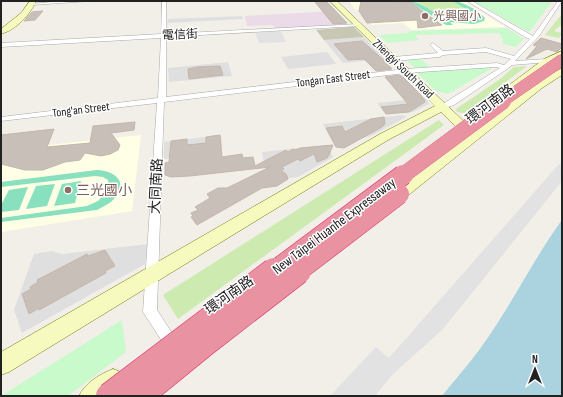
<svg xmlns="http://www.w3.org/2000/svg" width="563" height="397" font-family="'Sofia Sans Condensed','Noto Sans TC',sans-serif">
	<rect width="100%" height="100%" fill="#f2efe9"/>
	<g fill="#e0dfdf">
		<polygon points="242,16 243,19 167,23 168,19"/>
		<polygon points="364,37 386,59 343,63 324,40"/>
		<polygon points="327,52 336,64 288,69 281,57"/>
		<polygon points="228,62 232,76 169,82 168,68"/>
		<polygon points="426,98 429,104 413,112 386,114 377,103"/>
		<polygon points="403,115 406,117 369,137 332,141 323,124"/>
		<polygon points="221,135 222,152 164,159 164,142"/>
		<polygon points="327,145 333,157 298,177 267,181 262,152"/>
		<polygon points="148,244 145,264 22,333 14,310 34,254 52,251 62,254"/>
	</g>
	<polygon fill="#ebdbe8" points="334,11 348,24 347,25 275,29 273,25 247,26 245,16"/>
	<g fill="#ffffe5">
		<polygon points="344,1 463,1 505,27 412,30 403,23 372,25 361,14 363,13 354,8 349,1"/>
		<polygon points="141,135 132,211 1,232 1,150"/>
	</g>
	<polygon fill="#c7c7b4" points="350,27 354,27 364,37 324,40 316,30"/>
	<g fill="#cdebb0">
		<path d="M415 1H452L475 14 477 19C455 28 433 12 415 1Z"/>
		<polygon points="562,14 562,24 554,31 562,33 559,38 545,35"/>
		<polygon points="527,66 464,113 457,112 456,109 500,79 514,67"/>
		<polygon points="439,120 444,125 178,319 163,295"/>
	</g>
	<g fill="#c8facc">
		<polygon points="473,1 550,1 552,2 529,32"/>
		<polygon points="507,28 524,39 516,47 502,44 503,40 499,33 415,35 419,40 388,43 379,35 407,33 410,31"/>
		<polygon points="420,58 430,67 415,68 405,59"/>
		<polygon points="494,67 448,94 436,91 416,72"/>
		<polygon points="122,320 126,352 68,396 1,396"/>
	</g>
	<g fill="#88e0be">
		<path d="M409 1C416 1 421 5 427 8 441 17 460 26 477 19L475 14 452 1C462 1 478 10 485 18L484 21 474 24 450 22 453 25H446Z"/>
		<path d="M97 170C118 171 130 185 111 202 107 205 102 207 97 210L1 222V218L87 206 98 201 109 189 108 180 103 177 95 176 1 187V182Z"/>
		<polygon points="81,181 75,203 54,206 62,184"/>
		<polygon points="55,184 47,206 26,209 36,186"/>
		<polygon points="28,187 19,210 1,212 1,205 9,190"/>
	</g>
	<g fill="#e2e2e2">
		<polygon points="281,31 286,42 259,43 255,32"/>
		<polygon points="559,164 562,165 562,181 443,329 392,375 375,396 330,396 376,347 389,358"/>
	</g>
	<path fill="#aad3df" d="M562 220V396H442C458 376 475 357 489 336 515 298 535 257 562 220Z"/>
	<g fill="#c7bfb8" stroke="#c4b6ab">
		<polygon points="361,1 410,2 442,25 418,28 417,20 367,23 359,11"/>
		<polygon points="315,2 327,2 347,23 333,24"/>
		<polygon points="43,11 35,20 24,21 32,12"/>
		<polygon points="541,38 562,44 562,47 557,52 547,49 526,59 537,46 533,45"/>
		<polygon points="362,41 387,63 392,69 376,71 364,59 348,60 334,44"/>
		<polygon points="220,66 223,75 189,79 188,69 197,67"/>
		<polygon points="399,75 403,77 419,93 424,99 425,102 409,112 386,114 381,107 408,104 385,77"/>
		<polygon points="384,117 385,124 382,127 344,148 336,147 326,128 342,126 345,132 371,119"/>
		<polygon points="135,122 134,130 111,133 120,145 118,150 110,154 101,156 85,153 80,160 65,162 43,170 25,170 1,164 1,135 54,129 47,147 90,143 93,126"/>
		<polygon points="220,135 222,157 242,154 243,158 253,157 255,166 286,150 288,152 293,149 296,150 300,148 333,145 329,155 327,158 317,162 314,154 300,161 298,159 282,167 284,169 281,170 286,174 288,179 277,186 262,188 197,225 191,217 193,216 191,213 198,210 195,207 210,198 207,194 218,188 227,188 270,167 190,176 171,177 165,175 165,163 169,162 171,141 187,139 187,145 206,143 206,137"/>
		<polygon points="105,250 115,266 105,271 106,273 39,310 39,308 29,314 22,294 31,289 30,287 38,282 37,280 87,254 88,256"/>
	</g>
	<g fill="none" stroke-linecap="round" stroke-linejoin="round">
		<g stroke="#a9a9a9" stroke-width="1">
			<g id="street">
				<polygon points="64,1 90,1 32,5 30,4"/>
				<polygon points="162,1 166,1 166,34 359,24 361,25 359,26 166,37 166,97 405,69 497,63 504,65 511,59 486,52 443,55 439,57 393,61 390,59 393,57 438,53 430,45 433,43 443,51 486,48 514,56 530,39 525,37 467,1 472,1 533,36 558,1 562,1 539,36 515,61 547,59 549,60 549,62 512,65 507,69 454,105 442,109 438,107 500,68 496,67 405,73 164,102 157,310 181,347 179,352 174,354 169,352 143,312 157,103 1,121 1,117 158,98 161,38 1,47 1,43 161,34"/>
			</g>
		</g>
		<g stroke="#707d05" stroke-width="1">
			<g id="secondary">
				<path d="M30 1H36C30 15 16 30 1 34V29L21 13Z"/>
				<polygon points="330,1 337,1 473,130 534,84 562,68 562,75 542,88 396,205 391,206 386,205 383,201 386,197 465,136 441,112 388,140 9,372 1,375 1,352 380,134 435,106"/>
				<polygon points="562,51 562,57 550,63 501,101 493,101 492,99 493,97 544,59"/>
				<path d="M113 369 121 372 124 380C116 397 98 396 79 396 85 383 100 374 113 369Z"/>
			</g>
		</g>
		<use href="#street" fill="#fff" fill-rule="evenodd"/>
		<use href="#secondary" fill="#f7fabf" fill-rule="evenodd"/>
		<g stroke="#dc2a67" stroke-width="12" stroke-linecap="butt">
			<polyline id="highway-bridge-far3" points="501,102 562,60"/>
		</g>
		<g stroke="#dc2a67" stroke-width="16" stroke-linecap="butt">
			<polyline id="highway-bridge-far2" points="402,176 503,101"/>
		</g>
		<g stroke="#dc2a67" stroke-width="21" stroke-linecap="butt">
			<g id="highway-bridge-far1">
				<polyline points="273,272 403,175"/>
				<polyline points="297,272 399,194"/>
			</g>
		</g>
		<g stroke="#dc2a67" stroke-width="27" stroke-linecap="butt">
			<g id="highway-bridge">
				<polyline points="109,396 274,271"/>
				<polyline points="140,396 205,343 298,271"/>
			</g>
		</g>
		<use href="#highway-bridge-far3" stroke="#e892a2" stroke-width="12"/>
		<use href="#highway-bridge-far2" stroke="#e892a2" stroke-width="16"/>
		<use href="#highway-bridge-far1" stroke="#e892a2" stroke-width="20"/>
		<use href="#highway-bridge" stroke="#e892a2" stroke-width="26"/>
	</g>
	<g fill="#8d6e63" stroke="#fff" stroke-width="1.5">
		<circle cx="425" cy="16" r="4"/>
		<circle cx="68" cy="190" r="4"/>
	</g>
	<g text-anchor="middle" dominant-baseline="central" stroke-width="3" stroke-linejoin="round" paint-order="stroke">
		<g font-size="12" fill="#785e54" stroke="#fff" text-anchor="start">
			<text x="433" y="16">光興國小</text>
		</g>
		<g font-size="12" fill="#222" stroke="#fff">
			<text transform="translate(180 35) rotate(-3)">電信街</text>
			<text transform="translate(403 69) rotate(44)">Zhengyi South Road</text>
			<text transform="translate(333 79) rotate(-7)">Tongan East Street</text>
			<text transform="translate(81 110) rotate(-7)">Tong'an Street</text>
		</g>
		<g font-size="14" fill="#222" stroke="#fff">
			<text transform="translate(490 104) rotate(-37)">環河南路</text>
			<text transform="translate(156 186) rotate(-87)">大同南路</text>
			<text transform="translate(334 226) rotate(-37)">New Taipei Huanhe Expressaway</text>
			<text transform="translate(229 295) rotate(-35)">環河南路</text>
		</g>
		<g font-size="14" fill="#785e54" stroke="#fff" text-anchor="start">
			<text x="76" y="190">三光國小</text>
		</g>
	</g>
	<rect width="563" height="397" fill="none" stroke="#222222" stroke-width="4"/>
	<g transform="translate(535 369)" stroke="#ffffff" stroke-width="3" paint-order="stroke">
	<path d="M0-3L7 15L0 10L-7 15Z" fill="#222222"/>
	<text y="-6" font-size="11" font-weight="bold" text-anchor="middle" fill="#222222">N</text>
	</g>
</svg>
